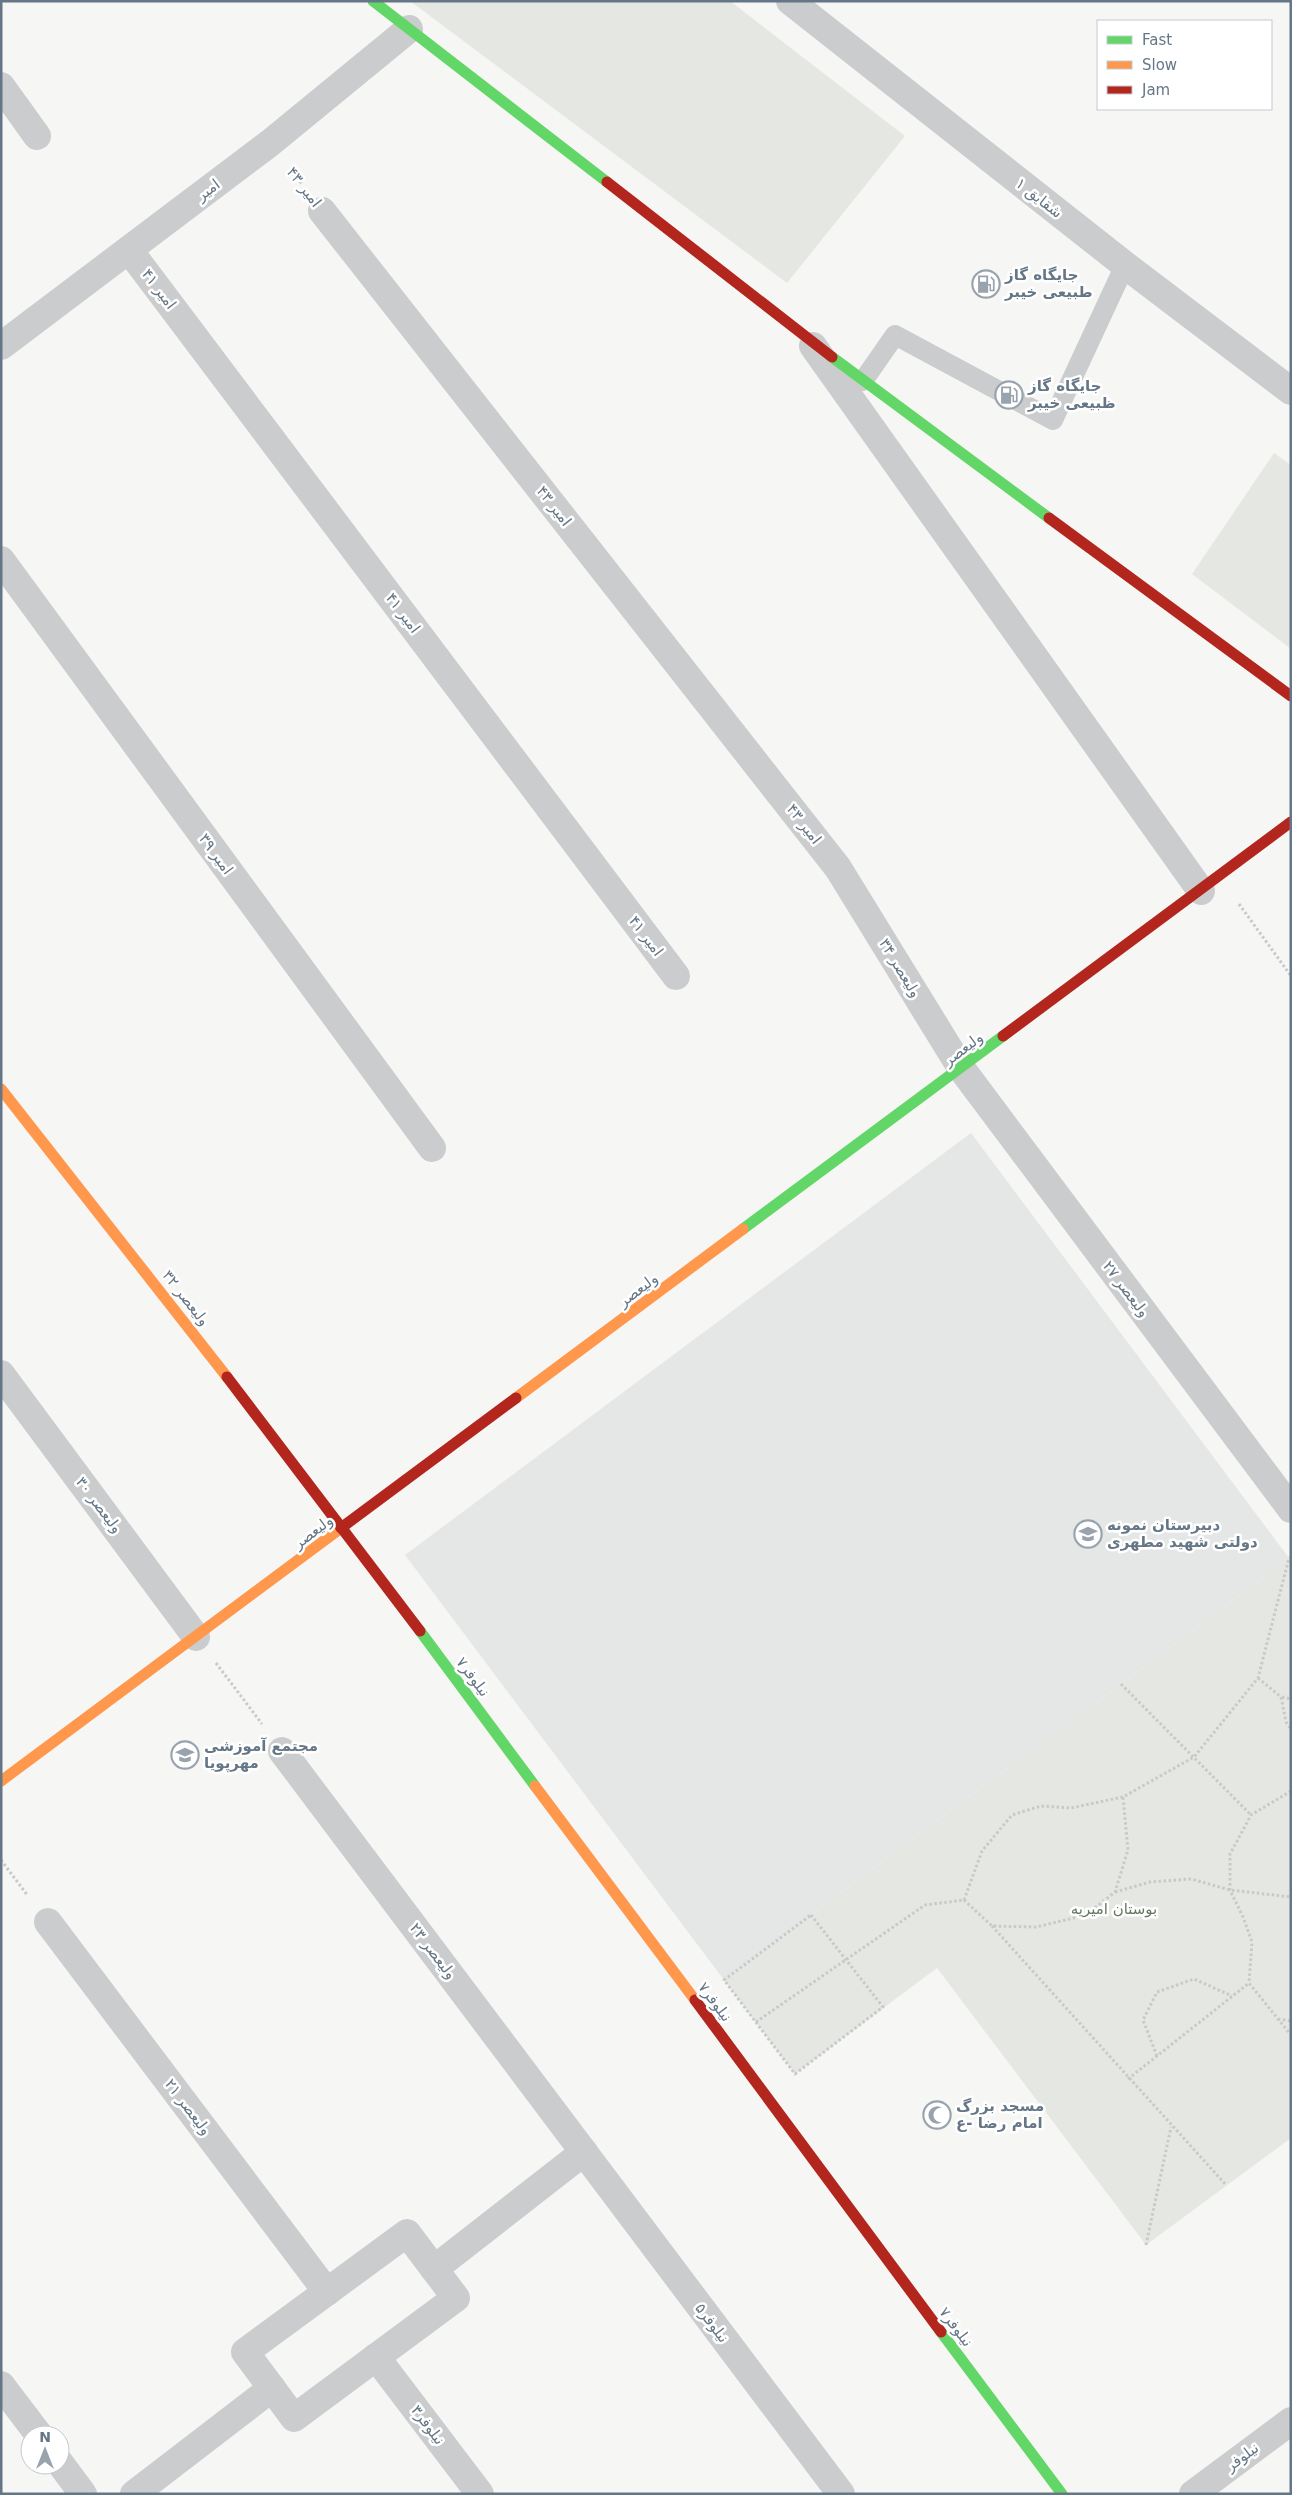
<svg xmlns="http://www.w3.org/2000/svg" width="1292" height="2495" font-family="'DejaVu Sans','Noto Naskh Arabic',sans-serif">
	<rect width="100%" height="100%" fill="#f6f6f5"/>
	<polygon fill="#e5e6e6" points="971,1133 1289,1558 724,1980 405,1555"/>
	<g fill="#e5e8e2">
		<polygon points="410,1 730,1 905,136 787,283"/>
		<polygon points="1274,453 1291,465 1291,649 1192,574"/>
		<polygon points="1289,1558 1291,1560 1291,2138 1146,2245 937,1968 795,2074 724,1980"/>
	</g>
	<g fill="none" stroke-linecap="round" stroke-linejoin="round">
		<g stroke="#c8c9ca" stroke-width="3" stroke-dasharray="2.5 2.5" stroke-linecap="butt">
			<polyline points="290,170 302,184"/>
			<polyline points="1239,904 1291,976"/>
			<polyline points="216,1663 262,1724"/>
			<polyline points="1258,1678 1281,1697 1286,1722 1291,1729"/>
			<polyline points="1121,1684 1251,1815"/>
			<polyline points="1282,1697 1291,1699"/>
			<polyline points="1291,1791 1251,1815 1230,1854 1230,1890 1243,1917 1252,1942 1249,1983 1291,2035"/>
			<polyline points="1,1860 28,1896"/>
			<polyline points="1115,1892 1150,1882 1191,1879 1230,1890 1291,1897"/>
			<polyline points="964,1900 982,1851 1012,1815 1041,1806 1071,1808 1123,1797 1194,1757 1258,1678 1289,1558 1291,1557"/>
			<polyline points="964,1900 992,1926 1036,1927 1086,1915 1115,1892 1128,1850 1123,1797"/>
			<polygon points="811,1915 883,2007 795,2074 724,1980"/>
			<polyline points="992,1926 1226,2185"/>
			<polyline points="1278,2019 1291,2021"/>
			<polyline points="756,2022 925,1905 964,1900"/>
			<polyline points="1157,2056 1143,2020 1157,1992 1194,1979 1232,1996"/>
			<polyline points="1128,2079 1249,1983"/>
			<polyline points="1146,2245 1171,2127"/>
		</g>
		<polyline stroke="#cbcccd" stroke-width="20" points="863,381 895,335 1053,420 1125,265"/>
		<g stroke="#cbcccd" stroke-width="28">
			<polyline points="790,1 1125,265 1291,391"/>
			<polyline points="1,86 37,136"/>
			<polyline points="322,211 838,868 961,1068 1291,1509"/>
			<polyline points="129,250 676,976"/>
			<polyline points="1,346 270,143 409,29"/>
			<polyline points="813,346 1201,891"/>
			<polyline points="1,560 432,1148"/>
			<polyline points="1,1374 196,1637"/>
			<polyline points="282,1751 841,2494"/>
			<polyline points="48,1922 327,2292"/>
			<polygon points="407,2233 456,2298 294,2418 245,2352"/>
			<polyline points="434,2269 584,2152"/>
			<polyline points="376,2357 480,2494"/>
			<polyline points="1,2385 39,2435"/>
			<polyline points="60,2463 83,2494"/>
			<polyline points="134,2494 272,2388"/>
			<polyline points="1193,2494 1291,2421"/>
		</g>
		<g stroke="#63d668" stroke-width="11">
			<polyline points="373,1 607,182"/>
			<polyline points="832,357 1049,518"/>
			<polyline points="743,1229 1003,1036"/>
			<polyline points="420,1631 535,1786"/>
			<polyline points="941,2332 1062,2494"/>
		</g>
		<g stroke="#ff974d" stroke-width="11">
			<polyline points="1,1089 227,1377"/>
			<polyline points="516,1398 743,1229"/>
			<polyline points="1,1781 341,1528"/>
			<polyline points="535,1786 695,2000"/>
		</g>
		<g stroke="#b3261e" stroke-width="11">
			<polyline points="607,182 832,357"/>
			<polyline points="1049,518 1291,696"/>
			<polyline points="1003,1036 1291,822"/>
			<polyline points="227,1377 420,1631"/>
			<polyline points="341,1528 516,1398"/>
			<polyline points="695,2000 941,2332"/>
		</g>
	</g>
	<defs>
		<g id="fuel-ring" transform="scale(1.4375)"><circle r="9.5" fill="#fff" stroke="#98a3ad" stroke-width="1.5"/><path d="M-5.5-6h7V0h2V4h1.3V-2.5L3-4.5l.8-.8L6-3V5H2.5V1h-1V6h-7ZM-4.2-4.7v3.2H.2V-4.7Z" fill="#98a3ad"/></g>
		<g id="school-ring" transform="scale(1.4375)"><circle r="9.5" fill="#fff" stroke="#98a3ad" stroke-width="1.5"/><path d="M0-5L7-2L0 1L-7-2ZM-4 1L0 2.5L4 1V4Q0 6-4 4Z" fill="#98a3ad"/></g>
		<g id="mosque-ring" transform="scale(1.4375)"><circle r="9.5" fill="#fff" stroke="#98a3ad" stroke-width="1.5"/><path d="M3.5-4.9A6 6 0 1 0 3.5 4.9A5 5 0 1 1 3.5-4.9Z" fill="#98a3ad"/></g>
	</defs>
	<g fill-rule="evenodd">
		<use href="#fuel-ring" x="986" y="284"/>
		<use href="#fuel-ring" x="1009" y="395"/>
		<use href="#school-ring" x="1088" y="1534"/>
		<use href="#school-ring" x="185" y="1755"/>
		<use href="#mosque-ring" x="937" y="2115"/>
	</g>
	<g text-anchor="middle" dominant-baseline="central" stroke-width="5" stroke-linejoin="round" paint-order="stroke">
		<g font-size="15" fill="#657786" stroke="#fff">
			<text transform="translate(304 187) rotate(52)">امیر ۴۳</text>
			<text transform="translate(208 190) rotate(-37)">امیر</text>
			<text transform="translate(1039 198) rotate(38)">شقایق ۱</text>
			<text transform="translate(159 289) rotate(53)">امیر ۴۱</text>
			<text transform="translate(554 506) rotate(52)">امیر ۴۳</text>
			<text transform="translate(403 613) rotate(53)">امیر ۴۱</text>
			<text transform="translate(804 824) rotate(52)">امیر ۴۳</text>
			<text transform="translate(216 854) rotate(54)">امیر ۳۹</text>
			<text transform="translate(646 936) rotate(53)">امیر ۴۱</text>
			<text transform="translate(900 968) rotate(59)">ولیعصر ۳۴</text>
			<text transform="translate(963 1049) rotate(-37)">ولیعصر</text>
			<text transform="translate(1126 1289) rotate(53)">ولیعصر ۲۷</text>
			<text transform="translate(638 1290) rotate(-37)">ولیعصر</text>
			<text transform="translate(186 1298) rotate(52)">ولیعصر ۳۲</text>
			<text transform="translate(99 1505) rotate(53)">ولیعصر ۳۰</text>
			<text transform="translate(313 1532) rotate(-37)">ولیعصر</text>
			<text transform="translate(473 1677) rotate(53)">نیلوفر۷</text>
			<text transform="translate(433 1951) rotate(53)">ولیعصر ۲۳</text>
			<text transform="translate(715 2002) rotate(53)">نیلوفر۷</text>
			<text transform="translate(188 2107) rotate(53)">ولیعصر ۲۱</text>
			<text transform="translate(712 2323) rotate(53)">نیلوفر۵</text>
			<text transform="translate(956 2327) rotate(53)">نیلوفر۷</text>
			<text transform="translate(428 2425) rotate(53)">نیلوفر۳</text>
			<text transform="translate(1242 2457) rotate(-37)">نیلوفر</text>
		</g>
		<g font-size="15" font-weight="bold" fill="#657786" stroke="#fff" text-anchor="start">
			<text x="1005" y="275">جایگاه گاز<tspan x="1005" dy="17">طبیعی خیبر</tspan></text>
			<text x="1028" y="386">جایگاه گاز<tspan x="1028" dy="17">ظبیعی خیبر</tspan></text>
			<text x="1107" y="1525">دبیرستان نمونه<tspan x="1107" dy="17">دولتی شهید مطهری</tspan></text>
			<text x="204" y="1746">مجتمع آموزشی<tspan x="204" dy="17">مهرپویا</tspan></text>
			<text x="956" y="2106">مسجد بزرگ<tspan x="956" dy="17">امام رضا -ع</tspan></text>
		</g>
		<g font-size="15" fill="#657860" stroke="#fff">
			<text x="1114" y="1909">بوستان امیریه</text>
		</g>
	</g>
	<rect width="1292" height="2495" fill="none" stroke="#657786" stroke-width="5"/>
	<rect x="1097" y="20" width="175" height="90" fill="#ffffff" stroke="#c1c9cf"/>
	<rect x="1107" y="36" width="25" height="8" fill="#63d668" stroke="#c1c9cf"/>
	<text x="1142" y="45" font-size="15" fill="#657786">Fast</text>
	<rect x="1107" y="61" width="25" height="8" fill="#ff974d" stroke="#c1c9cf"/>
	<text x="1142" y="70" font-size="15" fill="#657786">Slow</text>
	<rect x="1107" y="86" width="25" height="8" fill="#b3261e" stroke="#c1c9cf"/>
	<text x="1142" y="95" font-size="15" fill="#657786">Jam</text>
	<g transform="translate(45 2450)"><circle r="24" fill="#ffffff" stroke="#c1c9cf"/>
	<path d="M0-4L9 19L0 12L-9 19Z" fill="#98a3ad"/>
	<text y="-8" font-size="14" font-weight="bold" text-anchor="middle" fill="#657786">N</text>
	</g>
</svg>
